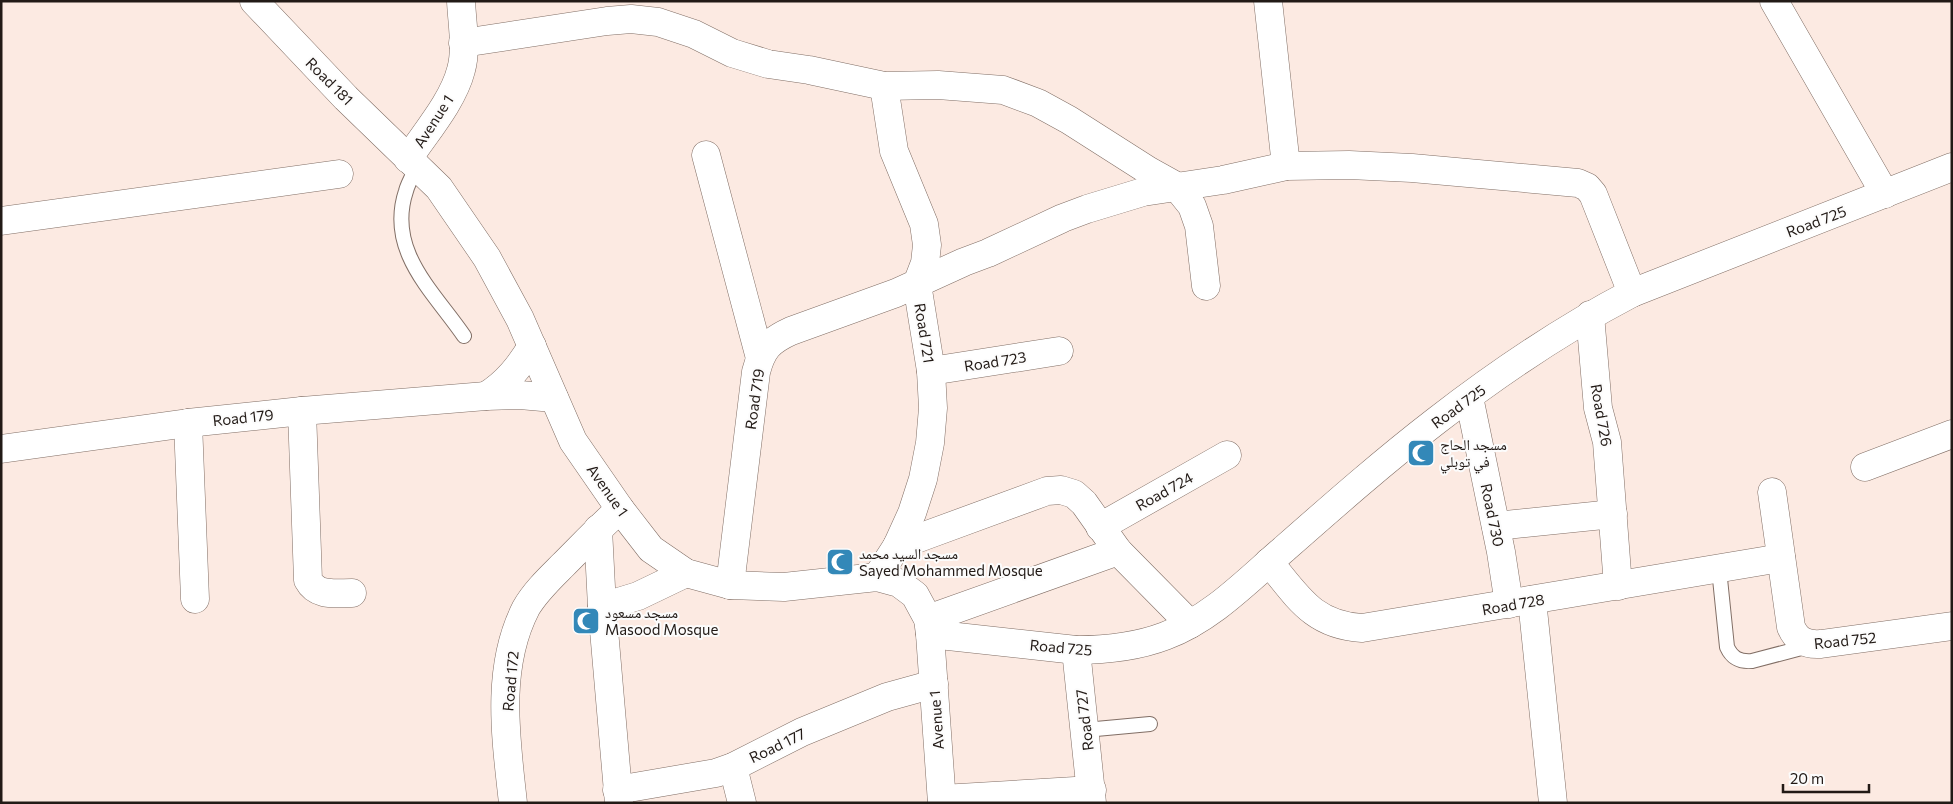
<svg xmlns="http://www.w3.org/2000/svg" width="1953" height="804" font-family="Commissioner,'Noto Naskh Arabic',sans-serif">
	<rect width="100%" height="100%" fill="#fceae2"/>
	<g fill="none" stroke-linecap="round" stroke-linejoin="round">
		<g stroke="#816e65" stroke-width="16">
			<g id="lane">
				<path d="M417 167C413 175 408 183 406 191 386 251 434 292 464 336"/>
				<path d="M1719 569 1727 647C1732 658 1739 662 1752 661L1809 646"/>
				<polyline points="1085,730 1150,724"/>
			</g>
		</g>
		<g stroke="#816e65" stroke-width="29">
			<g id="street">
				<polyline points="254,1 346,98 439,188 487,258 520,319 573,441 620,509 651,549 686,573 730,585 784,587 877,577 899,583 915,595 928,619 930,634 942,803"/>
				<polyline points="1268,1 1286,166"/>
				<polyline points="1774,1 1885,194"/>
				<polyline points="463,43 607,21 631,19 658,22 694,34 732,53 768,64 809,70 884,86 938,85 1003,90 1038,103 1069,120 1149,171 1176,186 1192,206 1199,226 1206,286"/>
				<polyline points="706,155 760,358"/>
				<path d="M408 159C426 132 453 101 461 70 467 49 462 23 461 1"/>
				<polyline points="1,221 339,174"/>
				<polyline points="1590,315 1598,408 1607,442 1618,586"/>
				<polyline points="931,371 1059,351"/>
				<path d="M486 396C507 383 520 366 532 346"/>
				<polyline points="1469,397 1501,552 1509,604"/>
				<path d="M302 411 308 580C317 597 336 593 352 593"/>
				<polyline points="188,423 195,599"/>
				<polyline points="1,449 188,423 302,411 486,396 520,395 554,398"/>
				<polyline points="1865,467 1952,434"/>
				<path d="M1772 492 1791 627C1797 641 1806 645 1821 644L1952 626"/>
				<polyline points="1496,526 1613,514"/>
				<polyline points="1100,527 1227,455"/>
				<polyline points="598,529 602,607 619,803"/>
				<polyline points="897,546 1047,491 1061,490 1074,494 1084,503 1118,551 1190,624"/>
				<path d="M1269 562C1298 597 1313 625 1362 628L1781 558"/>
				<polyline points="877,577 897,546 912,513 923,479 930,443 933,408 931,371 917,284 925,263 927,245 924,224 894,151 884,86"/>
				<path d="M730 585 756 372C762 349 769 341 791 331L896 293 964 262 988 253 1063 218 1087 209 1143 192 1223 180 1286 166 1349 165 1412 168 1578 183 1587 187 1593 194 1632 293"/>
				<polyline points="1532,600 1553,803"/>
				<polyline points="602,607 638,596 686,573"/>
				<polyline points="928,619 1118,551"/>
				<path d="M930 634 1076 650C1106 650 1136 647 1165 636 1211 619 1247 581 1283 550 1333 506 1384 461 1436 421 1498 373 1563 329 1632 293L1952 167"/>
				<polyline points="1076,650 1092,803"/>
				<polyline points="733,767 742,803"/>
				<polyline points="617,790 716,773 733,767 802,732 887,697 934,684"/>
				<polyline points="942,799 1092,790"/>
				<path d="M513 803C506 739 495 668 526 608 535 592 550 578 563 565 582 546 600 527 620 509"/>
			</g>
		</g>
		<use href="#lane" stroke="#fff" stroke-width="14"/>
		<use href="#street" stroke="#fff" stroke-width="28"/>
	</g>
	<defs>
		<g id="mosque-square" transform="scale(1.4375)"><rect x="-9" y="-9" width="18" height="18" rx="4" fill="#3388b8" stroke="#fcfcfc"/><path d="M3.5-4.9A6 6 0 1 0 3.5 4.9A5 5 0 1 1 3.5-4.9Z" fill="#fff"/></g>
	</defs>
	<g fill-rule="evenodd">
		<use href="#mosque-square" x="1421" y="453"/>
		<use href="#mosque-square" x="840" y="562"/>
		<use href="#mosque-square" x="586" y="621"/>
	</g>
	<g text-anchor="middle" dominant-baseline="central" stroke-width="4" stroke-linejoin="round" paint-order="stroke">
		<g font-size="15" fill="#221a16" stroke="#fcfcfc">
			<text transform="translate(330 81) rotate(45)">Road 181</text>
			<text transform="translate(433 121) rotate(-57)">Avenue 1</text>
			<text transform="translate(1816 221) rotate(-21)">Road 725</text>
			<text transform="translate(925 333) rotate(81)">Road 721</text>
			<text transform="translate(995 361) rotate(-9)">Road 723</text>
			<text transform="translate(754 399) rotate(-82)">Road 719</text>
			<text transform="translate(1458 406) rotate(-36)">Road 725</text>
			<text transform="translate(1602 415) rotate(80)">Road 726</text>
			<text transform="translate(243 417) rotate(-6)">Road 179</text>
			<text transform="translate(608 490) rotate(55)">Avenue 1</text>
			<text transform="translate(1164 491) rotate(-29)">Road 724</text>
			<text transform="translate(1493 515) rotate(78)">Road 730</text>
			<text transform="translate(1513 604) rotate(-10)">Road 728</text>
			<text transform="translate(1845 640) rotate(-6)">Road 752</text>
			<text transform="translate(1061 647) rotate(5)">Road 725</text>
			<text transform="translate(510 681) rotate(-85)">Road 172</text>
			<text transform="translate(936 720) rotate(-94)">Avenue 1</text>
			<text transform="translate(1084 720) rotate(-97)">Road 727</text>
			<text transform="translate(777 745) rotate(-26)">Road 177</text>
		</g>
		<g font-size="15" fill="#221a16" stroke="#fcfcfc" text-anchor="start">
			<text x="1440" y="444">مسجد الحاج<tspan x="1440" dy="17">في توبلي</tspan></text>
			<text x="859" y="553">مسجد السيد محمد<tspan x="859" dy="17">Sayed Mohammed Mosque</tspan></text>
			<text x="605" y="612">مسجد مسعود<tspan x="605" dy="17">Masood Mosque</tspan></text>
		</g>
	</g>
	<rect width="1953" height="804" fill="none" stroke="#221a16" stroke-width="5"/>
	<path d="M1783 784v8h86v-8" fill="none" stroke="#221a16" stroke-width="2.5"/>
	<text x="1790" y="784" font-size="15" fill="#221a16" stroke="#fcfcfc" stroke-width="4" paint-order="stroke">20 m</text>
</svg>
